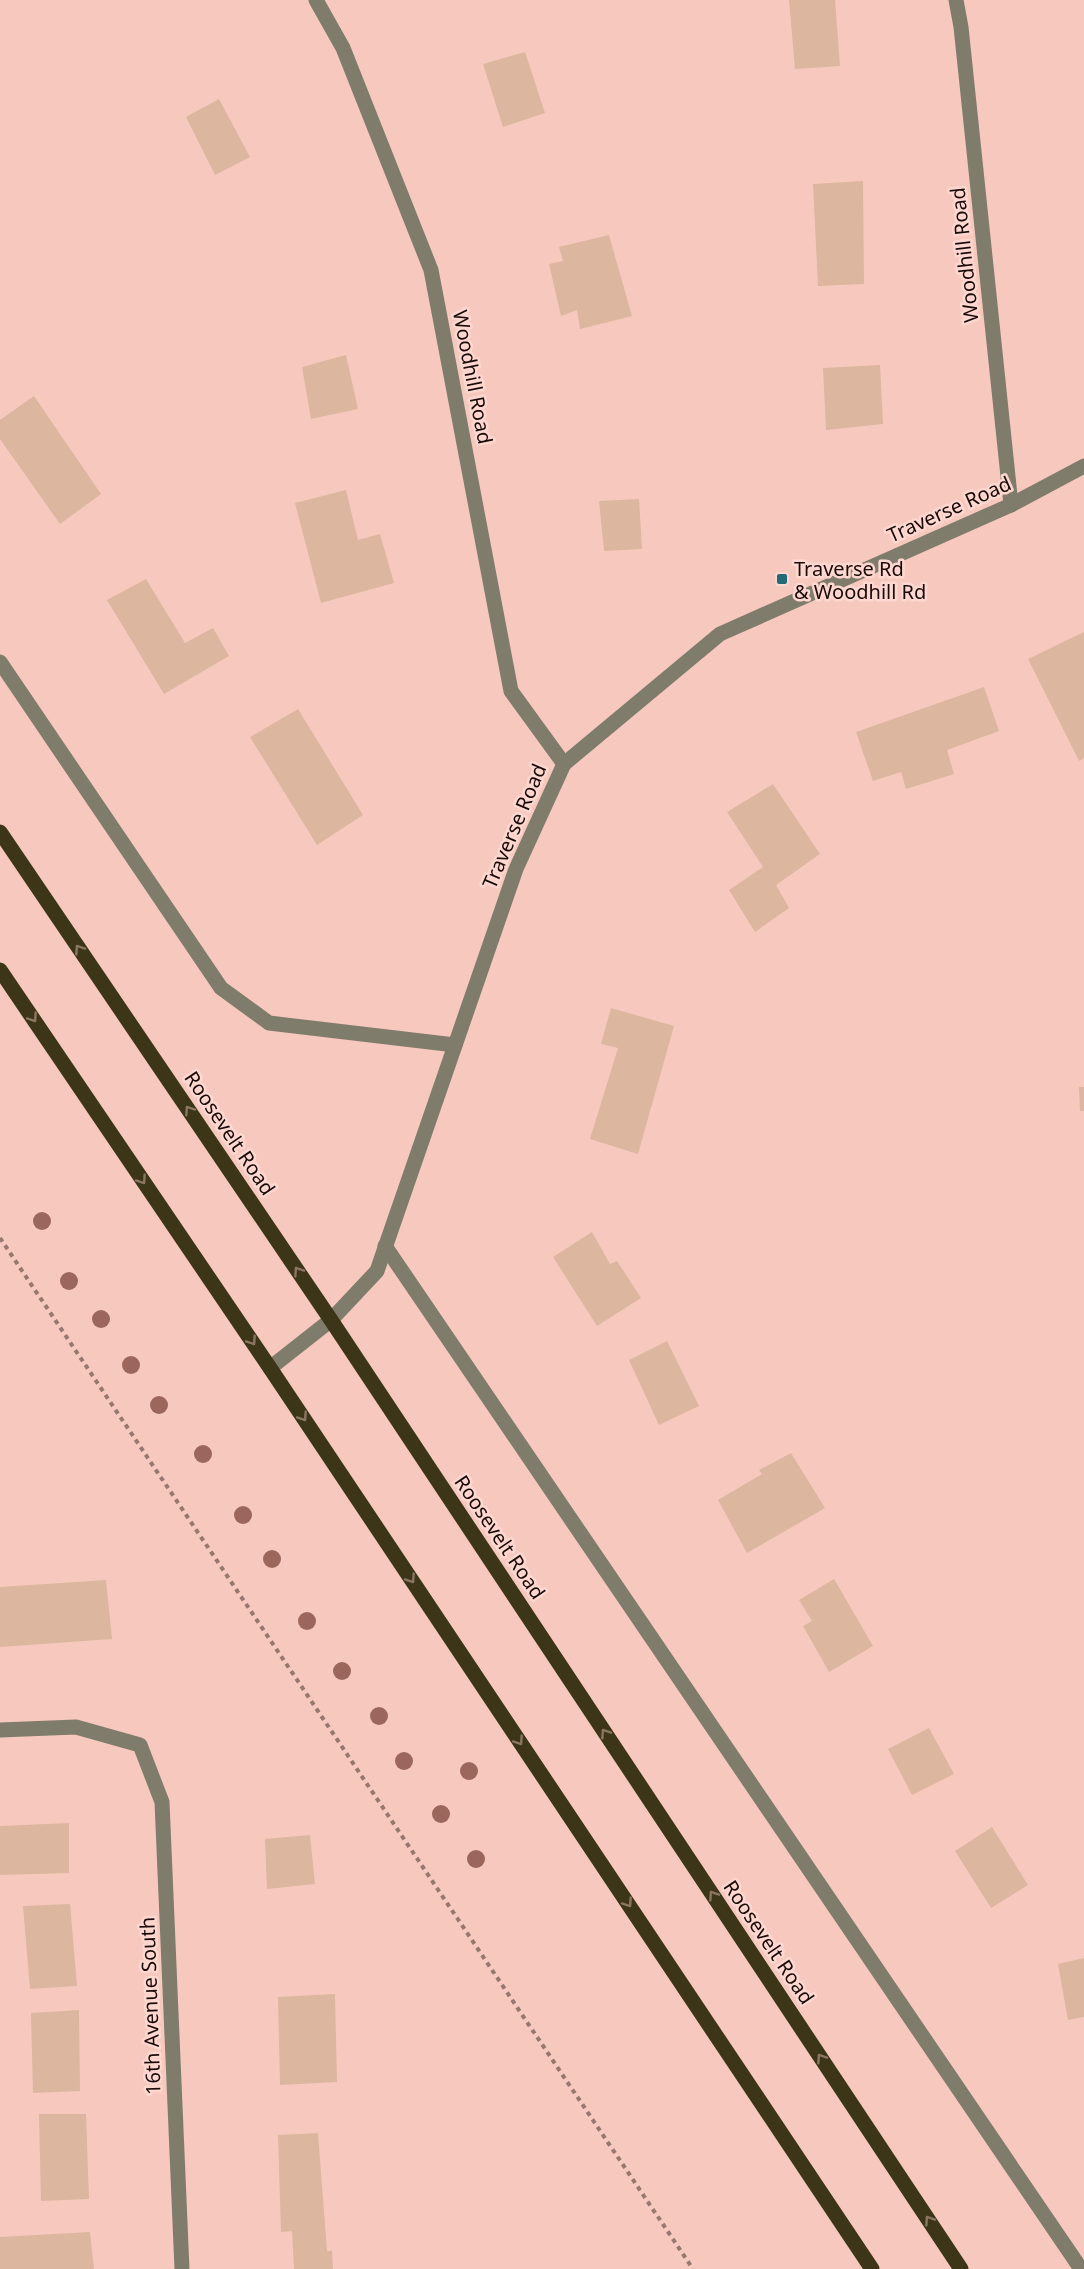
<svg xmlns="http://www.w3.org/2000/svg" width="1084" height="2269" font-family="'Noto Sans',sans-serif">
	<rect width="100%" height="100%" fill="#f7c9be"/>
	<g fill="#dcb69f">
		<polygon points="789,0 835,0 840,66 795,69"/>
		<polygon points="525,52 545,113 503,127 483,64"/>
		<polygon points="219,99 250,157 215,175 186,117"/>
		<polygon points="863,181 864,284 818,286 813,184"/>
		<polygon points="609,235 632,316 580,329 577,310 561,316 549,264 563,261 559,247"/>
		<polygon points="346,355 358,409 311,419 302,367"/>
		<polygon points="880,365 883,424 826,430 823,368"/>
		<polygon points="34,396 101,494 60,524 0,439 0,420"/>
		<polygon points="346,490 358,540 380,534 394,583 321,603 295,503"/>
		<polygon points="639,499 642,549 604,551 599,501"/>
		<polygon points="146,579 185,643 213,628 229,656 164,694 107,600"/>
		<polygon points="1084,632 1084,758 1079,761 1028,659"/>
		<polygon points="984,687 999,731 947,750 954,774 906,789 901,772 873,781 856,732"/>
		<polygon points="298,709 363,815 317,845 250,737"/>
		<polygon points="773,784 820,854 776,885 789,908 755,932 729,890 763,867 727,812"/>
		<polygon points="611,1008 674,1026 638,1154 590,1139 618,1048 601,1044"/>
		<polygon points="1079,1087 1084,1087 1084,1111 1080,1111"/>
		<polygon points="592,1232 610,1264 617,1261 641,1298 597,1326 553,1257"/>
		<polygon points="667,1341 699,1406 659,1425 629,1360"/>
		<polygon points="791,1453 825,1508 747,1553 718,1500 762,1474 759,1470"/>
		<polygon points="834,1579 873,1646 829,1672 803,1626 812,1621 799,1600"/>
		<polygon points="106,1580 112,1639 0,1647 0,1587"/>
		<polygon points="929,1728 954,1774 912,1795 888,1749"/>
		<polygon points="69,1823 69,1873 0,1875 0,1826"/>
		<polygon points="992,1827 1028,1885 991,1908 955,1851"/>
		<polygon points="310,1835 315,1884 267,1889 265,1839"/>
		<polygon points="70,1904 77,1986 30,1989 23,1906"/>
		<polygon points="1084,1958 1084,2017 1068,2020 1058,1964"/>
		<polygon points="335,1994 337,2082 280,2085 278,1997"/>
		<polygon points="79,2010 80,2091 33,2093 31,2013"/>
		<polygon points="39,2114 86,2114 89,2199 41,2201"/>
		<polygon points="318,2133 327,2251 332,2251 333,2269 294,2269 292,2231 281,2232 278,2135"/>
		<polygon points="90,2232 94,2269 0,2269 0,2237"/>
	</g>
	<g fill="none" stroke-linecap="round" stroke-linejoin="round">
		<polyline stroke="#987770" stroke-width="4" stroke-dasharray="4.5 4.5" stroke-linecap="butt" points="0,1238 693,2269"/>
		<g stroke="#807c6c" stroke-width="15">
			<polyline points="316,0 343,48 431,270 511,691 564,764"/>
			<polyline points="956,0 961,27 1011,505"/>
			<polyline points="0,662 221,988 269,1023 455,1045"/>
			<polyline points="385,1246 1081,2269"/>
			<polyline points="270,1368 331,1320 377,1271 516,869 564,764 720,634 1011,505 1084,466"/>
			<polyline points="0,1730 76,1727 140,1745 162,1802 182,2269"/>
		</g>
		<g stroke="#3d3518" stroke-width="15">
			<polyline points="0,832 331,1320 961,2269"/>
			<polyline points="0,970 270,1368 872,2269"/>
		</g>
	</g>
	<g fill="#9b675c">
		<circle cx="42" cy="1221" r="9"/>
		<circle cx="69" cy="1281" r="9"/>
		<circle cx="101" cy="1319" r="9"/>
		<circle cx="131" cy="1365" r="9"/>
		<circle cx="159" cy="1405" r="9"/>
		<circle cx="203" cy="1454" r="9"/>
		<circle cx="243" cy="1515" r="9"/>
		<circle cx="272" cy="1559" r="9"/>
		<circle cx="307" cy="1621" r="9"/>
		<circle cx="342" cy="1671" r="9"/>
		<circle cx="379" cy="1716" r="9"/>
		<circle cx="404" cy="1761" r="9"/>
		<circle cx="469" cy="1771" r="9"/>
		<circle cx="441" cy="1814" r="9"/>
		<circle cx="476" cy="1859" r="9"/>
	</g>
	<defs><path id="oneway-chevron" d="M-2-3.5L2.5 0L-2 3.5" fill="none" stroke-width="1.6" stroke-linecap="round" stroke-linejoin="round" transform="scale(1.5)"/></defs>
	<g stroke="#8a7662">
		<use href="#oneway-chevron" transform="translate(79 949) rotate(-124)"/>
		<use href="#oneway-chevron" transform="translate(33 1018) rotate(56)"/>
		<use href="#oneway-chevron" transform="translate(189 1110) rotate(-124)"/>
		<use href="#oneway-chevron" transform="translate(142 1180) rotate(56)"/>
		<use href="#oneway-chevron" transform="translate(298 1271) rotate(-124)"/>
		<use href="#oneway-chevron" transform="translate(252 1341) rotate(56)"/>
		<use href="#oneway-chevron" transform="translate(303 1417) rotate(56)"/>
		<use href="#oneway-chevron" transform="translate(411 1579) rotate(56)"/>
		<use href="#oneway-chevron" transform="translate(605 1733) rotate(-124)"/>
		<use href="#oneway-chevron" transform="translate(519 1741) rotate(56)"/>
		<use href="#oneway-chevron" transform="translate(713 1895) rotate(-124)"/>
		<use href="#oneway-chevron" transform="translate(628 1903) rotate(56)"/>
		<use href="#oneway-chevron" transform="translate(821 2058) rotate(-124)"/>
		<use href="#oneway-chevron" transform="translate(929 2220) rotate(-124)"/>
	</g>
	<rect fill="#236a78" stroke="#fed8d0" stroke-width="2" x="776" y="573" width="12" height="12" rx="3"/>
	<g text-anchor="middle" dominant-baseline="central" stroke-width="5" stroke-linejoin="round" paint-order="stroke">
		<g font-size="20" fill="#1a0b08" stroke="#fed8d0">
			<text transform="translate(964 255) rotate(-96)">Woodhill Road</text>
			<text transform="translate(473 377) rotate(79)">Woodhill Road</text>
			<text transform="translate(949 509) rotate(-24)">Traverse Road</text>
			<text transform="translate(514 826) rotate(-67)">Traverse Road</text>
			<text transform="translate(230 1133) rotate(56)">Roosevelt Road</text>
			<text transform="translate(500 1537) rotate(56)">Roosevelt Road</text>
			<text transform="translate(769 1942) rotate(56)">Roosevelt Road</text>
			<text transform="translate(150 2006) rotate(-92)">16th Avenue South</text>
		</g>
		<g font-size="20" fill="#1a0b08" stroke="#fed8d0" text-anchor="start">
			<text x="794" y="568">Traverse Rd<tspan x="794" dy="23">&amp; Woodhill Rd</tspan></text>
		</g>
	</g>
</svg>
